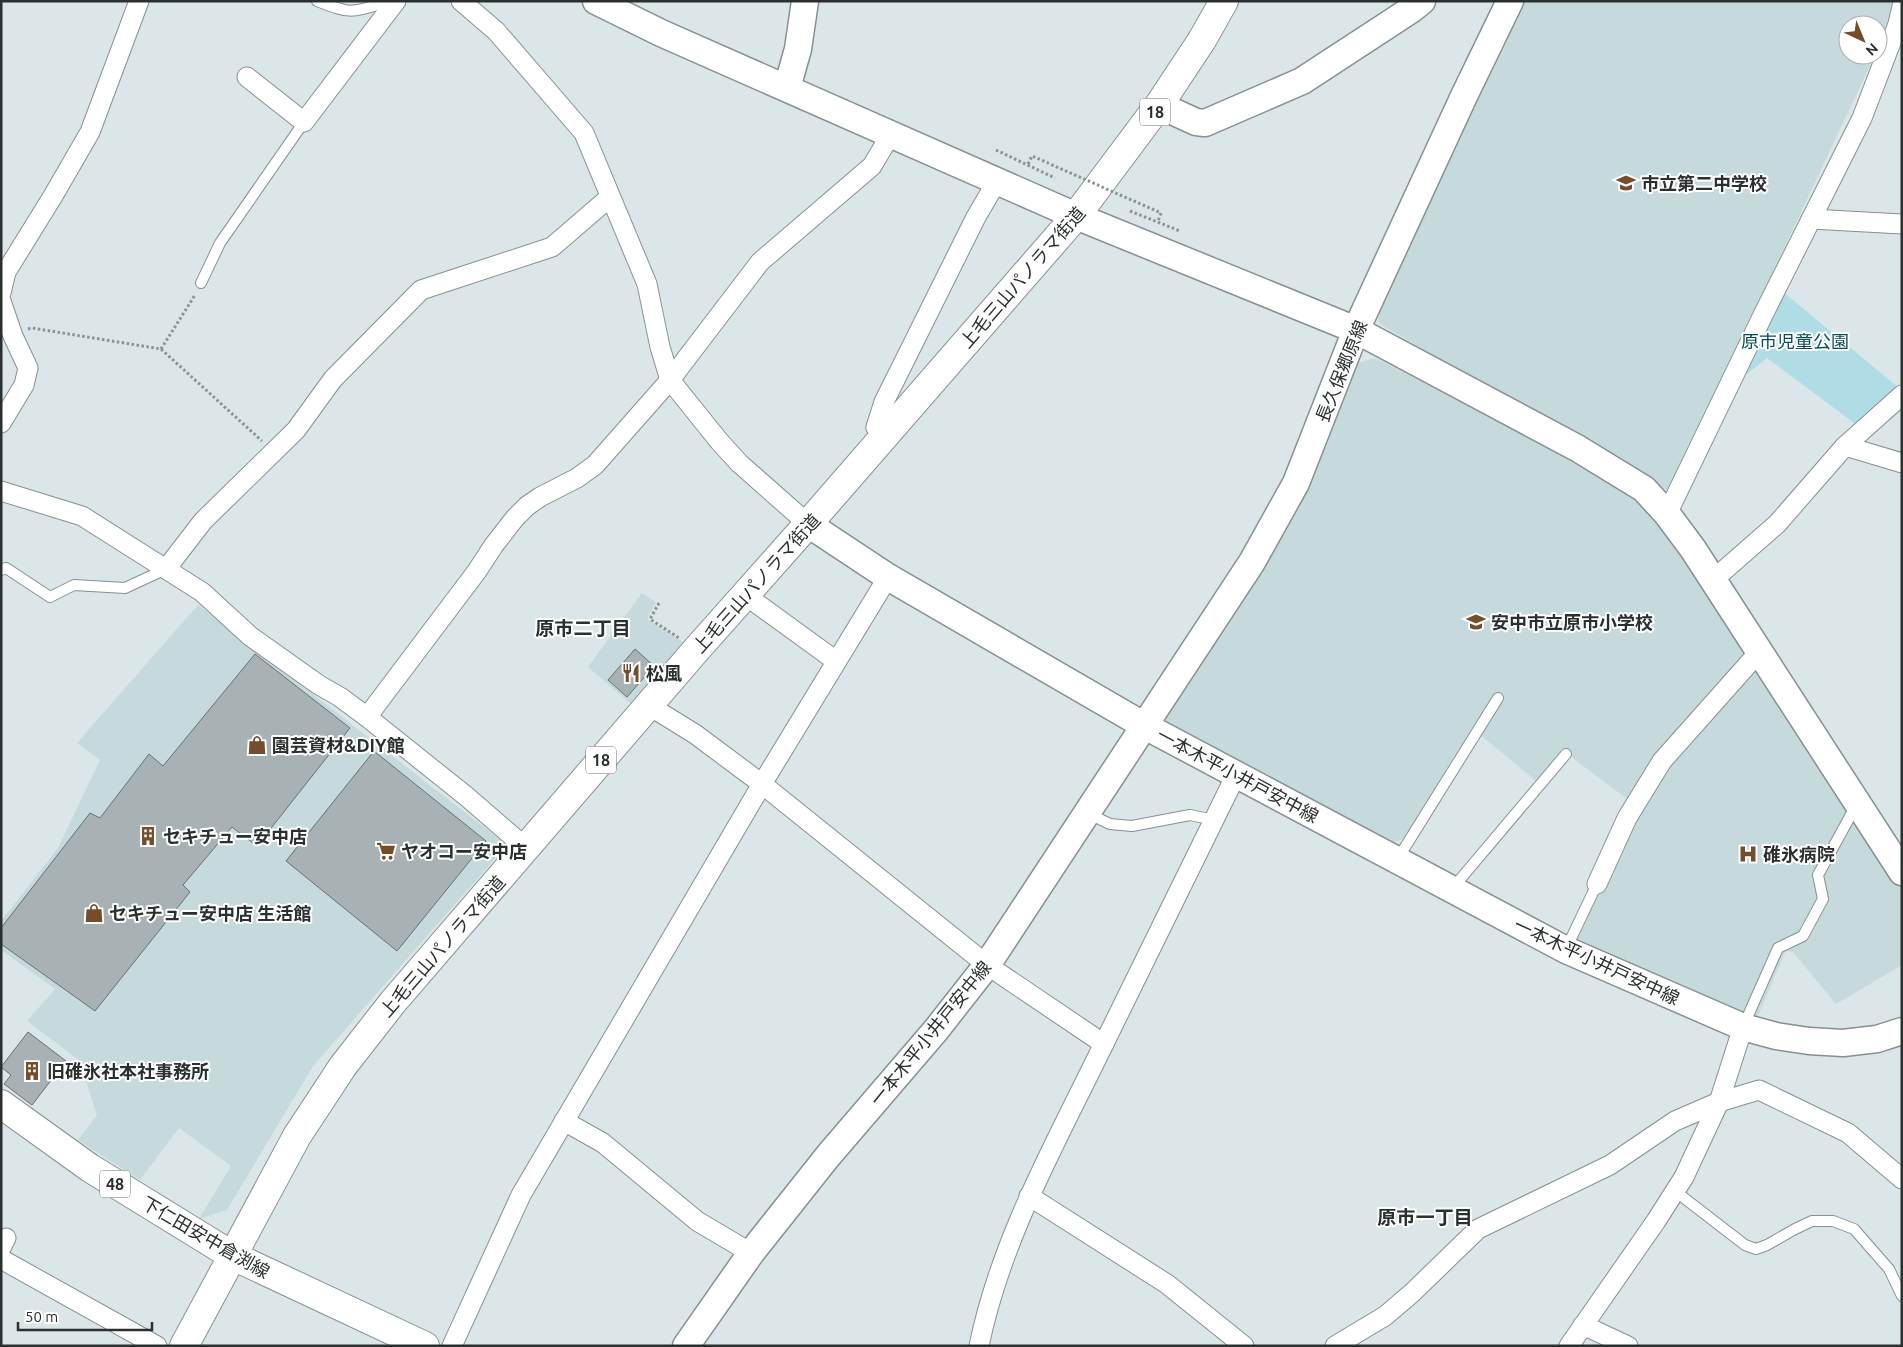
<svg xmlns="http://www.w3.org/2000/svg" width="1903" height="1347" font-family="Ubuntu,'Noto Sans JP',sans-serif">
	<rect width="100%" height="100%" fill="#dbe6e8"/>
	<g fill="#c6dadd">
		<polygon points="1523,1 1892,1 1886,32 1878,49 1878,25 1848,25 1848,55 1875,55 1670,490 1659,488 1380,324 1375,311"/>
		<polygon points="1375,358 1573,457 1639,495 1656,515 1749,654 1630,801 1562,750 1536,781 1472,728 1403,839 1387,844 1159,720 1354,364"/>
		<polygon points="642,593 656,602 647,619 684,643 631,704 588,667"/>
		<polygon points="198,605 507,845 313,1066 227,1210 199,1219 231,1166 179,1128 140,1180 78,1140 97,1115 79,1060 27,1021 55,989 1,950 1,921 58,848 100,760 77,743"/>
		<polygon points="1756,663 1853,811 1902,888 1902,965 1836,1004 1794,953 1786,950 1756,1021 1572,943 1648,792"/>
	</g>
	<polygon fill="#b0dde5" points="1782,291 1899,388 1857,425 1767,358 1738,381"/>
	<g fill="#a8b2b4" stroke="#677173">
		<polygon points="635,649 654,666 627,697 608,680"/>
		<polygon points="255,654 350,728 257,846 232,827 183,885 190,892 95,1011 1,944 1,928 90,813 100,818 149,754 163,766"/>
		<polygon points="374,751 486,841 397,951 286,861"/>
		<polygon points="28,1032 66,1061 32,1105 4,1084 11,1075 1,1067"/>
	</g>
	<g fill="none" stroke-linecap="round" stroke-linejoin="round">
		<g stroke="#869092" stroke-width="12">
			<g id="lane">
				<path d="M317 1C348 13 351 14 383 3L392 7"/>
				<polyline points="201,283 220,243 304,122"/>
				<polyline points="1,570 6,568 50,597 74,585 125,588 166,569"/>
				<polyline points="1087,813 1110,824 1132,826 1190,815 1214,820"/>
				<polyline points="1397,860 1498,698"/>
				<polyline points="1452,889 1566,754"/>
				<polyline points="1566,949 1597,884"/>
				<polyline points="1743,1027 1778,948 1803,936 1823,899 1818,875 1853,811 1859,807"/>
				<polyline points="1675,1191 1745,1245 1756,1249 1767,1245 1795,1229 1812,1221 1833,1221 1854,1229 1889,1269 1902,1296"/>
			</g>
		</g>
		<g stroke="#869092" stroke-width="21">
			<g id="street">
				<polyline points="461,1 496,31 584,133 647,284 660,347 670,380 719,441 739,463 808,524"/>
				<polyline points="247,77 304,122 396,1"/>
				<polyline points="1811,219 1902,224"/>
				<polyline points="1,293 6,272 53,196 90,132 139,1"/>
				<polyline points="1,301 13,336 28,368 24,385 1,423"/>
				<polyline points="886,434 876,427 884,402 976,217 997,181"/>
				<polyline points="1845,446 1902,463"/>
				<polyline points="1,491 82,516 202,592 250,636 319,685 340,697 367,717 466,796 526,848"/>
				<polyline points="1667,514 1764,313 1862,118 1898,24 1902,6"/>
				<polyline points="166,569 203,521 296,430 333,379 421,290 552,247 610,197"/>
				<polyline points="1713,580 1777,524 1845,446 1902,395"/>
				<polyline points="745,595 836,661"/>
				<polyline points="648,705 695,734 762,784 987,965 1104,1044"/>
				<polyline points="367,717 477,571 494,545 515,518 527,506 540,497 577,478 595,465 670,380 760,262 872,166 891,134"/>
				<polyline points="1597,884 1627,818 1662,761 1759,652"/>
				<polyline points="564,1121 603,1143 697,1221 751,1253"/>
				<polyline points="1029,1196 1167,1284 1244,1346"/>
				<polyline points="1,1248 6,1238"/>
				<polyline points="1,1259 157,1346"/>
				<polyline points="1583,1325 1628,1346"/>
				<polyline points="452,1346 521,1195 762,784 888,577"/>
				<path d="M979 1346C999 1248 1047 1159 1091 1070 1140 972 1187 873 1236 775"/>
				<polyline points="1335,1346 1385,1316 1412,1293 1478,1229 1610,1165 1675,1121 1719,1102 1759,1090 1848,1133 1902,1179"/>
				<polyline points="1569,1346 1656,1221 1684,1177 1719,1102 1743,1027"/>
			</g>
		</g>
		<g stroke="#869092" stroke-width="29">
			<g id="secondary">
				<polyline points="596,1 661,33 1076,216 1356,330 1577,448 1644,489 1667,514 1693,549 1902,872"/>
				<polyline points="787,88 798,49 805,1"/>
				<polyline points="1159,105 1196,122 1205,123 1302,81 1412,9 1422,1"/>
				<polyline points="808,524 888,577 1145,726 1566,950 1743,1027 1776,1036 1809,1041 1843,1043 1877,1039 1902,1031"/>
				<polyline points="686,1346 751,1253 828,1156 936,1030 987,965 1252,562 1296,483 1356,330 1464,96 1510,1"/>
			</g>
		</g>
		<g stroke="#869092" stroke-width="30">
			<polyline id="primary" points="1,1104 90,1168 233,1256 425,1346"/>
		</g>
		<g stroke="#869092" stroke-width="30">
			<polyline id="highway" points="184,1346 297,1136 343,1066 393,1002 697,649 808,524 1076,216 1159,105 1202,40 1224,1"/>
		</g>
		<g stroke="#8a9293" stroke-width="3" stroke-dasharray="2.5 2.5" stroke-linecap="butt">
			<polyline points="996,150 1055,178"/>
			<polyline points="1130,211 1180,231"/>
			<polyline points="28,329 32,328 161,349 262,441"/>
			<polyline points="161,349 195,295"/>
			<polyline points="659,603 650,619 679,638"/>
		</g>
		<use href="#lane" stroke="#fff" stroke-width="10"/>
		<use href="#street" stroke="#fff" stroke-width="19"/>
		<use href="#secondary" stroke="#fff" stroke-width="26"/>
		<use href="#primary" stroke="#fff" stroke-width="28"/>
		<use href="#highway" stroke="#fff" stroke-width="28"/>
		<polyline stroke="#8a9293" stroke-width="3" stroke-dasharray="2.5 2.5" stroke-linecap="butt" points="1028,164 1032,156 1161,213 1158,221"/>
	</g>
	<defs>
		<g id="school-bare" transform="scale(1.5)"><path d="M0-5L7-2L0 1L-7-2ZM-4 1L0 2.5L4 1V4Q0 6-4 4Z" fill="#744e2b" stroke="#fff" stroke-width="2.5" paint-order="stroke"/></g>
		<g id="restaurant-bare" transform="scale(1.5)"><path d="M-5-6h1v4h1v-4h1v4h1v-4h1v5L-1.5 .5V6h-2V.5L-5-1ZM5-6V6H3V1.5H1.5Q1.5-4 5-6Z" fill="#744e2b" stroke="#fff" stroke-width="2.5" paint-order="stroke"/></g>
		<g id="shop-bare" transform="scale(1.5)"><path d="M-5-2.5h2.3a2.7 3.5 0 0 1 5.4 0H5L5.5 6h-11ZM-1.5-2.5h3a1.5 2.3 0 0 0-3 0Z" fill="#744e2b" stroke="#fff" stroke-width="2.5" paint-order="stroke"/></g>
		<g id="building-bare" transform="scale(1.5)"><path d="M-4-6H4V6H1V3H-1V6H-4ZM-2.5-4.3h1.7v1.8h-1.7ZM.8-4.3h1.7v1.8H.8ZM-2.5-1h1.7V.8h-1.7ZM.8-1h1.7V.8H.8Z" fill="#744e2b" stroke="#fff" stroke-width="2.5" paint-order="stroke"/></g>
		<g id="supermarket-bare" transform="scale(1.5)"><path d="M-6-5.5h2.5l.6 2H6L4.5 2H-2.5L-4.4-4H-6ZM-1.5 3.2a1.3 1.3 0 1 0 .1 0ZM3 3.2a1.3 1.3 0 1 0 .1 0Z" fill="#744e2b" stroke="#fff" stroke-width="2.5" paint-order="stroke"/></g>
		<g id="hospital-bare" transform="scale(1.5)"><path d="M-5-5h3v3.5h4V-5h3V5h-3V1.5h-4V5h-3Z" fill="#744e2b" stroke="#fff" stroke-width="2.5" paint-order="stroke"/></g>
	</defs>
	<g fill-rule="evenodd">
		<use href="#school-bare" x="1626" y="183"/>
		<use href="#school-bare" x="1476" y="622"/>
		<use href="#restaurant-bare" x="631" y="673"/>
		<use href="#shop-bare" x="257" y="745"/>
		<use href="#building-bare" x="148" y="836"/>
		<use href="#supermarket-bare" x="386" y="851"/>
		<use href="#hospital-bare" x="1748" y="854"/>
		<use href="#shop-bare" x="94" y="913"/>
		<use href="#building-bare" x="32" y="1071"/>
	</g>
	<g text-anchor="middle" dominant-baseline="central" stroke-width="4" stroke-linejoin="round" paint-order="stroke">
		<g fill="#fff" stroke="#6a6d6d" stroke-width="1">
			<rect x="1140" y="98.5" width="30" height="27" rx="4"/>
			<rect x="586" y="746.5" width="30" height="27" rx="4"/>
			<rect x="100" y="1170.5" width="30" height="27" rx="4"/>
		</g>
		<g font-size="16" font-weight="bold" fill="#2a2f2f">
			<text x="1155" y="112">18</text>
			<text x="601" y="760">18</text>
			<text x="115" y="1184">48</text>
		</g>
		<g font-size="18" font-weight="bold" fill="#2a2f2f" stroke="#fff" text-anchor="start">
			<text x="1641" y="183">市立第二中学校</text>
			<text x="1491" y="622">安中市立原市小学校</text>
			<text x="646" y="673">松風</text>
			<text x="272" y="745">園芸資材&amp;DIY館</text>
			<text x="163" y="836">セキチュー安中店</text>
			<text x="401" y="851">ヤオコー安中店</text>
			<text x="1763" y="854">碓氷病院</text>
			<text x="109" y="913">セキチュー安中店 生活館</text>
			<text x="47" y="1071">旧碓氷社本社事務所</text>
		</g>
		<g font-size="18" fill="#2a2f2f" stroke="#fff">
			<text transform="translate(1022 277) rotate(-49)">上毛三山パノラマ街道</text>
			<text transform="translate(1341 371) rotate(-68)">長久保郷原線</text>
			<text transform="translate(756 583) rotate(-48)">上毛三山パノラマ街道</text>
			<text transform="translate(1238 775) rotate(28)">一本木平小井戸安中線</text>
			<text transform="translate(442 946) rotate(-49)">上毛三山パノラマ街道</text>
			<text transform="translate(1597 961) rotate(25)">一本木平小井戸安中線</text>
			<text transform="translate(930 1033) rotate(-51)">一本木平小井戸安中線</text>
			<text transform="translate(206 1237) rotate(30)">下仁田安中倉渕線</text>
		</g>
		<g font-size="18" fill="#094d58" stroke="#fff">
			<text x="1795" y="341">原市児童公園</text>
		</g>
		<g font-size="19" font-weight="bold" fill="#2a2f2f" stroke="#fff">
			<text x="583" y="628">原市二丁目</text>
			<text x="1425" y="1217">原市一丁目</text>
		</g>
	</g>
	<rect width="1903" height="1347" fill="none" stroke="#2a2f2f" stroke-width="5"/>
	<g transform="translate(1863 40) rotate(136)"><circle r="24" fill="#ffffff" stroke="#aaacac"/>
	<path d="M0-4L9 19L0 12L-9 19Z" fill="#744e2b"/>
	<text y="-8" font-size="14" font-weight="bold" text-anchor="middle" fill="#2a2f2f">N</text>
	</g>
	<path d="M18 1322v8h134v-8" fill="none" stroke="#2a2f2f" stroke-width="2.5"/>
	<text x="25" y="1322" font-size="15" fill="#2a2f2f" stroke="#ffffff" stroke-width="4" paint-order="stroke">50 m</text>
</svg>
